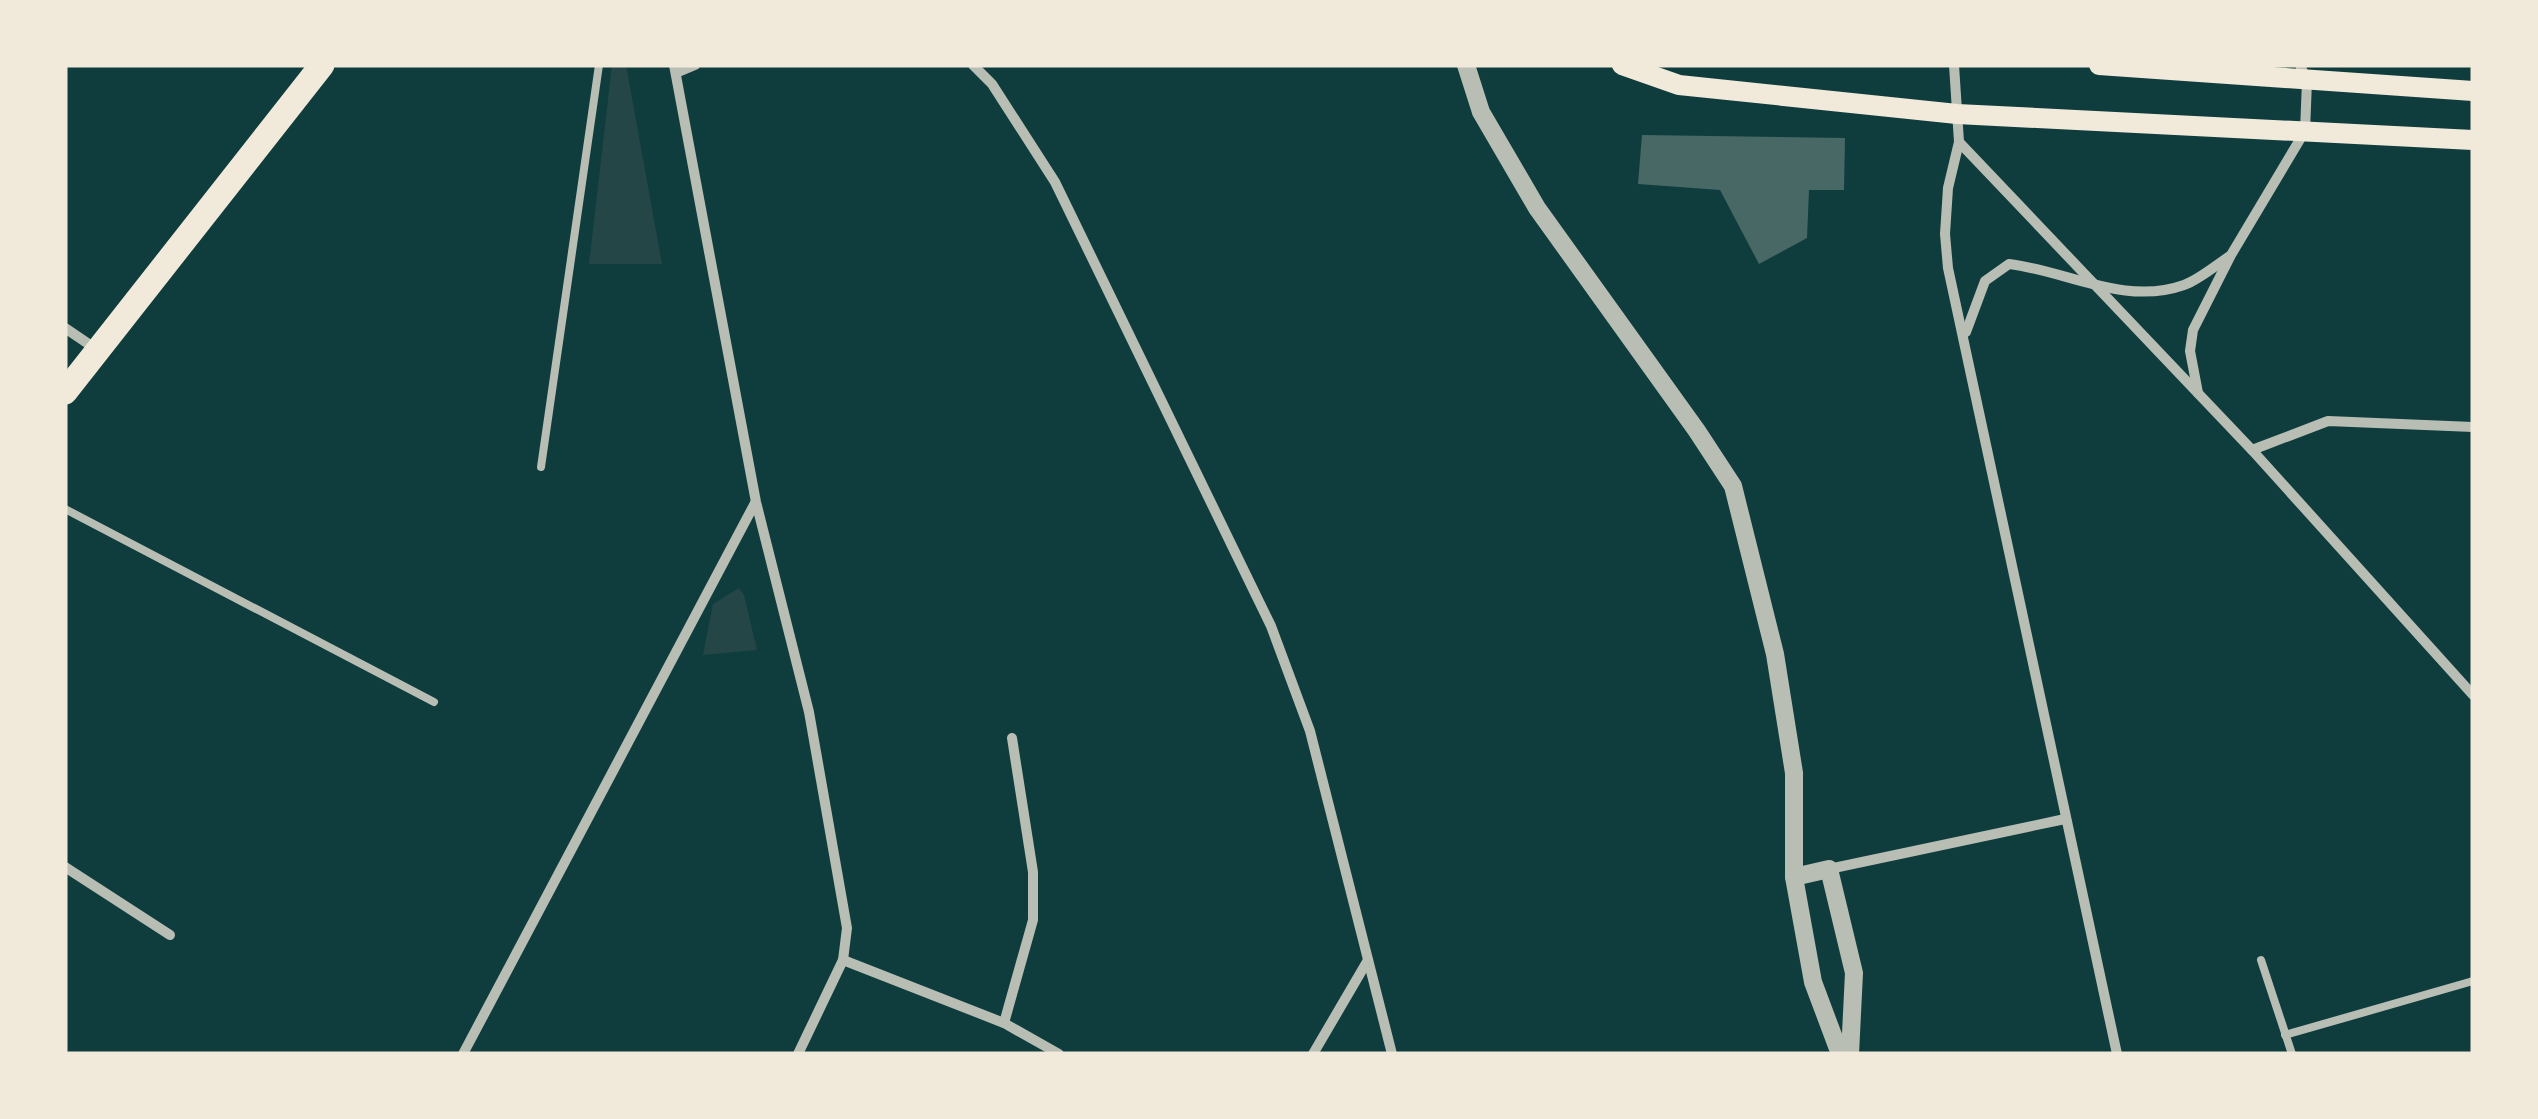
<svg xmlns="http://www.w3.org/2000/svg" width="2538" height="1119" font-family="'DM Sans',sans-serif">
	<rect width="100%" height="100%" fill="#0f3d3e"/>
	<g fill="#244646">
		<polygon points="612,65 626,65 662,264 589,264"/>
		<polygon points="739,588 744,595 757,650 703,655 713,604"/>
	</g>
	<polygon fill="#486865" points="1642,135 1845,138 1844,190 1809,190 1807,238 1759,264 1720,190 1638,184"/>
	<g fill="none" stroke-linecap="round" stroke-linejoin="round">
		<g stroke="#b8beb3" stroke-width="8">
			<polyline points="541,467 599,65"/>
			<polyline points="65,509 434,702"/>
			<polyline points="2261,960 2292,1054"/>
			<polyline points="2285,1035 2473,981"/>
		</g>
		<g stroke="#b8beb3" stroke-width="10">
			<polyline points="674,65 756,502 809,712 847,928 843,960 798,1054"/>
			<polyline points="973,65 992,84 1055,182 1271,626 1310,731 1392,1054"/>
			<polyline points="1954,65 1959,142 1948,188 1945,234 1948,268 2117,1054"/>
			<polyline points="676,73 695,65"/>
			<polyline points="1959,142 2252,450 2473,695"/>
			<polyline points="65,328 96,349"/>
			<path d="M1966 332 1985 281 2009 264C2067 271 2125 306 2184 285 2200 279 2216 265 2230 256"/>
			<polyline points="2198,393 2190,351 2193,330 2231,255 2305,131 2307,81 2300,65"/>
			<polyline points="2252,450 2328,421 2473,427"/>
			<polyline points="65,867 170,935"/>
			<polyline points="1829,869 2065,819"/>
			<polyline points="843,960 1004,1023 1059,1054"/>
			<polyline points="1004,1023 1033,920 1033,872 1012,738"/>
			<polyline points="463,1054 755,503"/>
			<polyline points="1313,1054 1368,960"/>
		</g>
		<g stroke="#b8beb3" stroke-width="18">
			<polyline points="1466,65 1481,112 1537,208 1697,431 1733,486 1775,654 1794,773 1794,877 1813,982 1840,1054"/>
			<polyline points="1794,877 1829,869 1854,973 1850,1054"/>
		</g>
		<g stroke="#f1e9da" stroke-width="20">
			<polyline points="1622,65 1679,85 1957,114 2473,140"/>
			<polyline points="2099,65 2473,91"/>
		</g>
		<polyline stroke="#f1e9da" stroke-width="25" points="65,392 322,65"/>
	</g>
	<rect width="2538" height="1119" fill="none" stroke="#f1e9da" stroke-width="135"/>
</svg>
